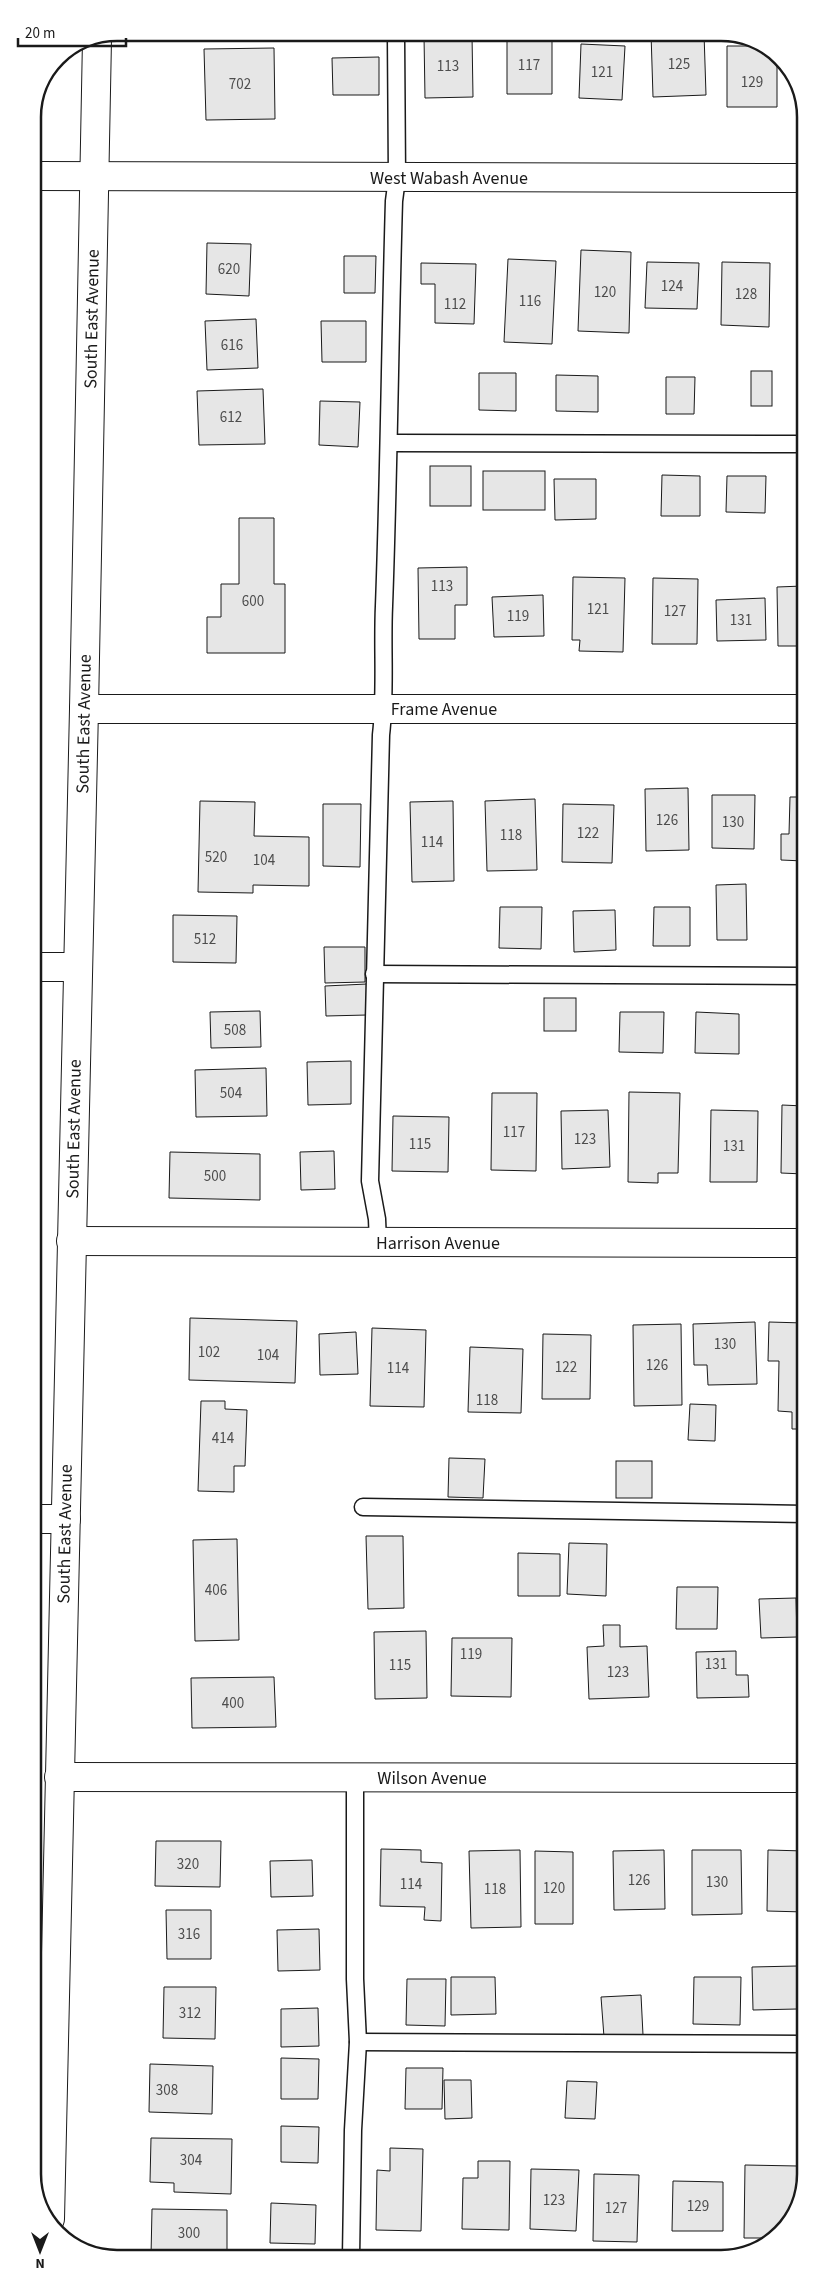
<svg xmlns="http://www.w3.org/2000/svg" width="838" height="2291" font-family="'Source Sans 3',sans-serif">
	<rect width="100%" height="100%" fill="#fff"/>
	<g fill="#e6e6e6" stroke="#1a1a1a">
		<polygon points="651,33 704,33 706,95 653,97"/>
		<polygon points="472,35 473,97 425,98 424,36"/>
		<polygon points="507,35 552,36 552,94 507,94"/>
		<polygon points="581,44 625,46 622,100 579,98"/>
		<polygon points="727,46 761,46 773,50 777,57 777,107 727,107"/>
		<polygon points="274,48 275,119 206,120 204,49"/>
		<polygon points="379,57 379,95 333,95 332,58"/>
		<polygon points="794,82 802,93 794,93"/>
		<polygon points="207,243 251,244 249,296 206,294"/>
		<polygon points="581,250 631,252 629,333 578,331"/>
		<polygon points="344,256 376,256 375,293 344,293"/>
		<polygon points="508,259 556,261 552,344 504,342"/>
		<polygon points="647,262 699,263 697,309 645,308"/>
		<polygon points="722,262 770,263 769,327 721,325"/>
		<polygon points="421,263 476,264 474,324 435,323 435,284 421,284"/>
		<polygon points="256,319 258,368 207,370 205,321"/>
		<polygon points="321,321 366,321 366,362 322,362"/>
		<rect x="751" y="371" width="21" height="35"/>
		<polygon points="479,373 516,373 516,411 479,410"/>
		<polygon points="556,375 598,376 598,412 556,411"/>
		<polygon points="666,377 695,377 694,414 666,414"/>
		<polygon points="263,389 265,444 199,445 197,391"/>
		<polygon points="320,401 360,402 358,447 319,445"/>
		<rect x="430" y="466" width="41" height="40"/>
		<rect x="483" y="471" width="62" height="39"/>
		<polygon points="662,475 700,476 700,516 661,516"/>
		<polygon points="727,476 766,476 765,513 726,512"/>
		<polygon points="554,479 596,479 596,519 555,520"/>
		<polygon points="239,518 274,518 274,584 285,584 285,653 207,653 207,617 221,617 221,584 239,584"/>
		<polygon points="467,567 467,605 455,605 455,639 419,639 418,568"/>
		<polygon points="573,577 625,578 623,652 579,651 580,640 572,640"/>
		<polygon points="653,578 698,579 697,644 652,644"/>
		<polygon points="803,586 803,646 778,646 777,587"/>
		<polygon points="543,595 544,636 494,637 492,597"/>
		<polygon points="765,598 766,640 717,641 716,600"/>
		<polygon points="688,788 689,850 646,851 645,789"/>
		<polygon points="712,795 755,795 754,849 712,848"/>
		<polygon points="790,797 804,797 804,861 781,860 781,834 789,834"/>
		<polygon points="535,799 537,870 487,871 485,801"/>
		<polygon points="200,801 255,802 254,836 309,837 309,886 253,885 253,893 198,892"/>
		<polygon points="453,801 454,881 412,882 410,802"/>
		<polygon points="323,804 361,804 360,867 323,866"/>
		<polygon points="563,804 614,805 612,863 562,862"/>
		<polygon points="746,884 747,940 717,940 716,885"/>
		<polygon points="500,907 542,907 541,949 499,948"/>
		<polygon points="654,907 690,907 690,946 653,946"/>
		<polygon points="615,910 616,950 574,952 573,911"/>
		<polygon points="799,911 804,911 804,951 798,951"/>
		<polygon points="173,915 237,916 236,963 173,962"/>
		<polygon points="324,947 365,947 365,982 325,983"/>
		<polygon points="367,984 367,1015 326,1016 325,986"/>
		<rect x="544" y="998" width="32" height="33"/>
		<polygon points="260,1011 261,1047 211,1048 210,1012"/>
		<polygon points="620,1012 664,1012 663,1053 619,1052"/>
		<polygon points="696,1012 739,1014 739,1054 695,1053"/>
		<polygon points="351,1061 351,1104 308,1105 307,1062"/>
		<polygon points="266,1068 267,1116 196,1117 195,1070"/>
		<polygon points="629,1092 680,1093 678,1173 658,1173 658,1183 628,1182"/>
		<polygon points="492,1093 537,1093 536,1171 491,1170"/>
		<polygon points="782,1105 804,1106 804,1174 781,1173"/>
		<polygon points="608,1110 610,1167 562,1169 561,1111"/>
		<polygon points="711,1110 758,1111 757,1182 710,1182"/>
		<polygon points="393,1116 449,1117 448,1172 392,1171"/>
		<polygon points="334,1151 335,1189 301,1190 300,1152"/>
		<polygon points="170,1152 260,1154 260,1200 169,1198"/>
		<polygon points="190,1318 297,1321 295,1383 189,1380"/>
		<polygon points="755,1322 757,1384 708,1385 707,1365 694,1365 693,1324"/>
		<polygon points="769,1322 804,1323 804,1429 792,1429 792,1412 778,1411 779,1361 768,1361"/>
		<polygon points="681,1324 682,1405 634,1406 633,1325"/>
		<polygon points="372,1328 426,1330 424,1407 370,1406"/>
		<polygon points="356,1332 358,1374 320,1375 319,1334"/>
		<polygon points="543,1334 591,1335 590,1399 542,1399"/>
		<polygon points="470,1347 523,1349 521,1413 468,1412"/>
		<polygon points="201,1401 225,1401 225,1409 247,1410 245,1466 234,1466 234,1492 198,1491"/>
		<polygon points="690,1404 716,1405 715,1441 688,1440"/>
		<polygon points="449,1458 485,1459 483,1498 448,1497"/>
		<rect x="616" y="1461" width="36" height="37"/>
		<polygon points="366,1536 403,1536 404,1608 368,1609"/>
		<polygon points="237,1539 239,1640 195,1641 193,1540"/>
		<polygon points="569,1543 607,1544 606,1596 567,1594"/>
		<polygon points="518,1553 560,1554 560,1596 518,1596"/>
		<polygon points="677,1587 718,1587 717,1629 676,1629"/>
		<polygon points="796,1598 797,1637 761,1638 759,1599"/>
		<polygon points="603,1625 620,1625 620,1647 647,1646 649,1697 589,1699 587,1647 604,1646"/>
		<polygon points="426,1631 427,1698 375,1699 374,1632"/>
		<polygon points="452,1638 512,1638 511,1697 451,1696"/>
		<polygon points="736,1651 736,1675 748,1675 749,1697 697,1698 696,1652"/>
		<polygon points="274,1677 276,1727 192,1728 191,1678"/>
		<polygon points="156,1841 221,1841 220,1887 155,1886"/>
		<polygon points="381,1849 421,1850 421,1862 442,1863 441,1921 424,1920 425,1907 380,1906"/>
		<polygon points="520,1850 521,1927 471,1928 469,1851"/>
		<polygon points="664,1850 665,1909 614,1910 613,1851"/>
		<polygon points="692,1850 741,1850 742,1914 692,1915"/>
		<polygon points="768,1850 805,1851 805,1912 767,1911"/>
		<polygon points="535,1851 573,1852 573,1924 535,1924"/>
		<polygon points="312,1860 313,1896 271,1897 270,1861"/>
		<polygon points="166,1910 211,1910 211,1959 167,1959"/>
		<polygon points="319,1929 320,1970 278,1971 277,1930"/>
		<polygon points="797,1966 797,2009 753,2010 752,1967"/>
		<polygon points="451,1977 495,1977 496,2014 451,2015"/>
		<polygon points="694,1977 741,1977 740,2025 693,2024"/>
		<polygon points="407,1979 446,1979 445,2026 406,2025"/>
		<polygon points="164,1987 216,1987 215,2039 163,2038"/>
		<polygon points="641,1995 643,2035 604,2037 601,1997"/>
		<polygon points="318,2008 319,2046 281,2047 281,2009"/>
		<polygon points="281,2058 319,2059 318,2099 281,2099"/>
		<polygon points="150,2064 213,2066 212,2114 149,2112"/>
		<polygon points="406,2068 443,2068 442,2109 405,2109"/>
		<polygon points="444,2080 471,2080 472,2118 445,2119"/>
		<polygon points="567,2081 597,2082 595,2119 565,2118"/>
		<polygon points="281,2126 319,2127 318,2163 281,2162"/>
		<polygon points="151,2138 232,2139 231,2194 174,2192 174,2183 150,2182"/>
		<polygon points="390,2148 423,2149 421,2231 376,2230 377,2170 390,2171"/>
		<polygon points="478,2161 510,2161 509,2230 462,2229 463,2178 478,2178"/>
		<polygon points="745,2165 798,2166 798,2197 788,2226 769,2238 744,2238"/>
		<polygon points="531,2169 579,2170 576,2231 530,2229"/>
		<polygon points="594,2174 639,2175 637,2242 593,2241"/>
		<polygon points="673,2181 723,2182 723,2231 672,2231"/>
		<polygon points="271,2203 316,2205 315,2244 270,2243"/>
		<polygon points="152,2209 227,2210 227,2257 151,2256"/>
	</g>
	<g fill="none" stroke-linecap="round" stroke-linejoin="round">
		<g stroke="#1a1a1a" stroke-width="19">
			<g id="lane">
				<polyline points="390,443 803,444"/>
				<polyline points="374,974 804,976"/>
				<path d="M378 1243 377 1219 370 1181 381 735C386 692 382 649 384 606 389 471 390 336 394 201L397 178 396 36"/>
				<polyline points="363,1507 805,1514"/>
				<polyline points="358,2042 805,2044"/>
				<polyline points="351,2257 353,2130 358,2042 355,1979 355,1777"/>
			</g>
		</g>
		<g stroke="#1a1a1a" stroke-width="30">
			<g id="street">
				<polyline points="33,176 803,178"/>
				<polyline points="84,709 803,709"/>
				<polyline points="34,967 77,967"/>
				<polyline points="71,1241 804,1243"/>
				<polyline points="35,1519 66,1519"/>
				<polyline points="59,1777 805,1778"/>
			</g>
		</g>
		<g stroke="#1a1a1a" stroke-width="30">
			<polyline id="secondary" points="50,2219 84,709 97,39"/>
		</g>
		<use href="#lane" stroke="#fff" stroke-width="16"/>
		<use href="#street" stroke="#fff" stroke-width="28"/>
		<use href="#secondary" stroke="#fff" stroke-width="28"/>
	</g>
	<g text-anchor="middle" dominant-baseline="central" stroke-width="4" stroke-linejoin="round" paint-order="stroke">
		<g font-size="15" fill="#4d4d4d">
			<text x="679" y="64">125</text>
			<text x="529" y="65">117</text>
			<text x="448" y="66">113</text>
			<text x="602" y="72">121</text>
			<text x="752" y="82">129</text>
			<text x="240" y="84">702</text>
			<text x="229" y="269">620</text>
			<text x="672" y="286">124</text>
			<text x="605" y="292">120</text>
			<text x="746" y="294">128</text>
			<text x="530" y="301">116</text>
			<text x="455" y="304">112</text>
			<text x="232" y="345">616</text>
			<text x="231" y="417">612</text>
			<text x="442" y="586">113</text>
			<text x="253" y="601">600</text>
			<text x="598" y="609">121</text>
			<text x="675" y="611">127</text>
			<text x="518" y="616">119</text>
			<text x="741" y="620">131</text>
			<text x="667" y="820">126</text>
			<text x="733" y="822">130</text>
			<text x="588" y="833">122</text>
			<text x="511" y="835">118</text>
			<text x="432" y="842">114</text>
			<text x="216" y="857">520</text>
			<text x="264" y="860">104</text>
			<text x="205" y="939">512</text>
			<text x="235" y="1030">508</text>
			<text x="231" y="1093">504</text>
			<text x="514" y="1132">117</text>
			<text x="585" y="1139">123</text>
			<text x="420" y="1144">115</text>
			<text x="734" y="1146">131</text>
			<text x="215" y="1176">500</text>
			<text x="725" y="1344">130</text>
			<text x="209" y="1352">102</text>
			<text x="268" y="1355">104</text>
			<text x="657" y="1365">126</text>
			<text x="566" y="1367">122</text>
			<text x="398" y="1368">114</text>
			<text x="487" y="1400">118</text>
			<text x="223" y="1438">414</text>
			<text x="216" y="1590">406</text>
			<text x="471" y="1654">119</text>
			<text x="716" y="1664">131</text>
			<text x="400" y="1665">115</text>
			<text x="618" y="1672">123</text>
			<text x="233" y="1703">400</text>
			<text x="188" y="1864">320</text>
			<text x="639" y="1880">126</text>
			<text x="717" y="1882">130</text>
			<text x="411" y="1884">114</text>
			<text x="554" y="1888">120</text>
			<text x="495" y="1889">118</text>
			<text x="189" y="1934">316</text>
			<text x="190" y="2013">312</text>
			<text x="167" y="2090">308</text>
			<text x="191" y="2160">304</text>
			<text x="554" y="2200">123</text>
			<text x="698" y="2206">129</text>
			<text x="616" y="2208">127</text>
			<text x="189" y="2233">300</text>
		</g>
		<g font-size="18" fill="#1a1a1a" stroke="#fff">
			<text x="449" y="178">West Wabash Avenue</text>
			<text transform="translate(92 319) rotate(-89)">South East Avenue</text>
			<text x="444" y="709">Frame Avenue</text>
			<text transform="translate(84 724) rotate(-89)">South East Avenue</text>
			<text transform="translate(74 1129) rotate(-89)">South East Avenue</text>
			<text x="438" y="1243">Harrison Avenue</text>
			<text transform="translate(65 1534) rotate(-89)">South East Avenue</text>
			<text x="432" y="1778">Wilson Avenue</text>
		</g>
	</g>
	<path d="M0 0H838V2291H0ZM117 41H721A76 76 0 0 1 797 117V2174A76 76 0 0 1 721 2250H117A76 76 0 0 1 41 2174V117A76 76 0 0 1 117 41Z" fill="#fff" fill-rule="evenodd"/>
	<path fill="none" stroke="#1a1a1a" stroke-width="2.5" d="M117 41H721A76 76 0 0 1 797 117V2174A76 76 0 0 1 721 2250H117A76 76 0 0 1 41 2174V117A76 76 0 0 1 117 41Z"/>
	<g transform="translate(40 2251) rotate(180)" stroke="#ffffff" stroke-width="4" paint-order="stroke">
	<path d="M0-4L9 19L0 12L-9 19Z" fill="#1a1a1a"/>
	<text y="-8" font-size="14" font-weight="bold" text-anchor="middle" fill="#1a1a1a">N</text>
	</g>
	<path d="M18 38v8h108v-8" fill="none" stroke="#1a1a1a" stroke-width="2.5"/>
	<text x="25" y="38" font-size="15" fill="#1a1a1a" stroke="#ffffff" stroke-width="4" paint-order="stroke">20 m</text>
</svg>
